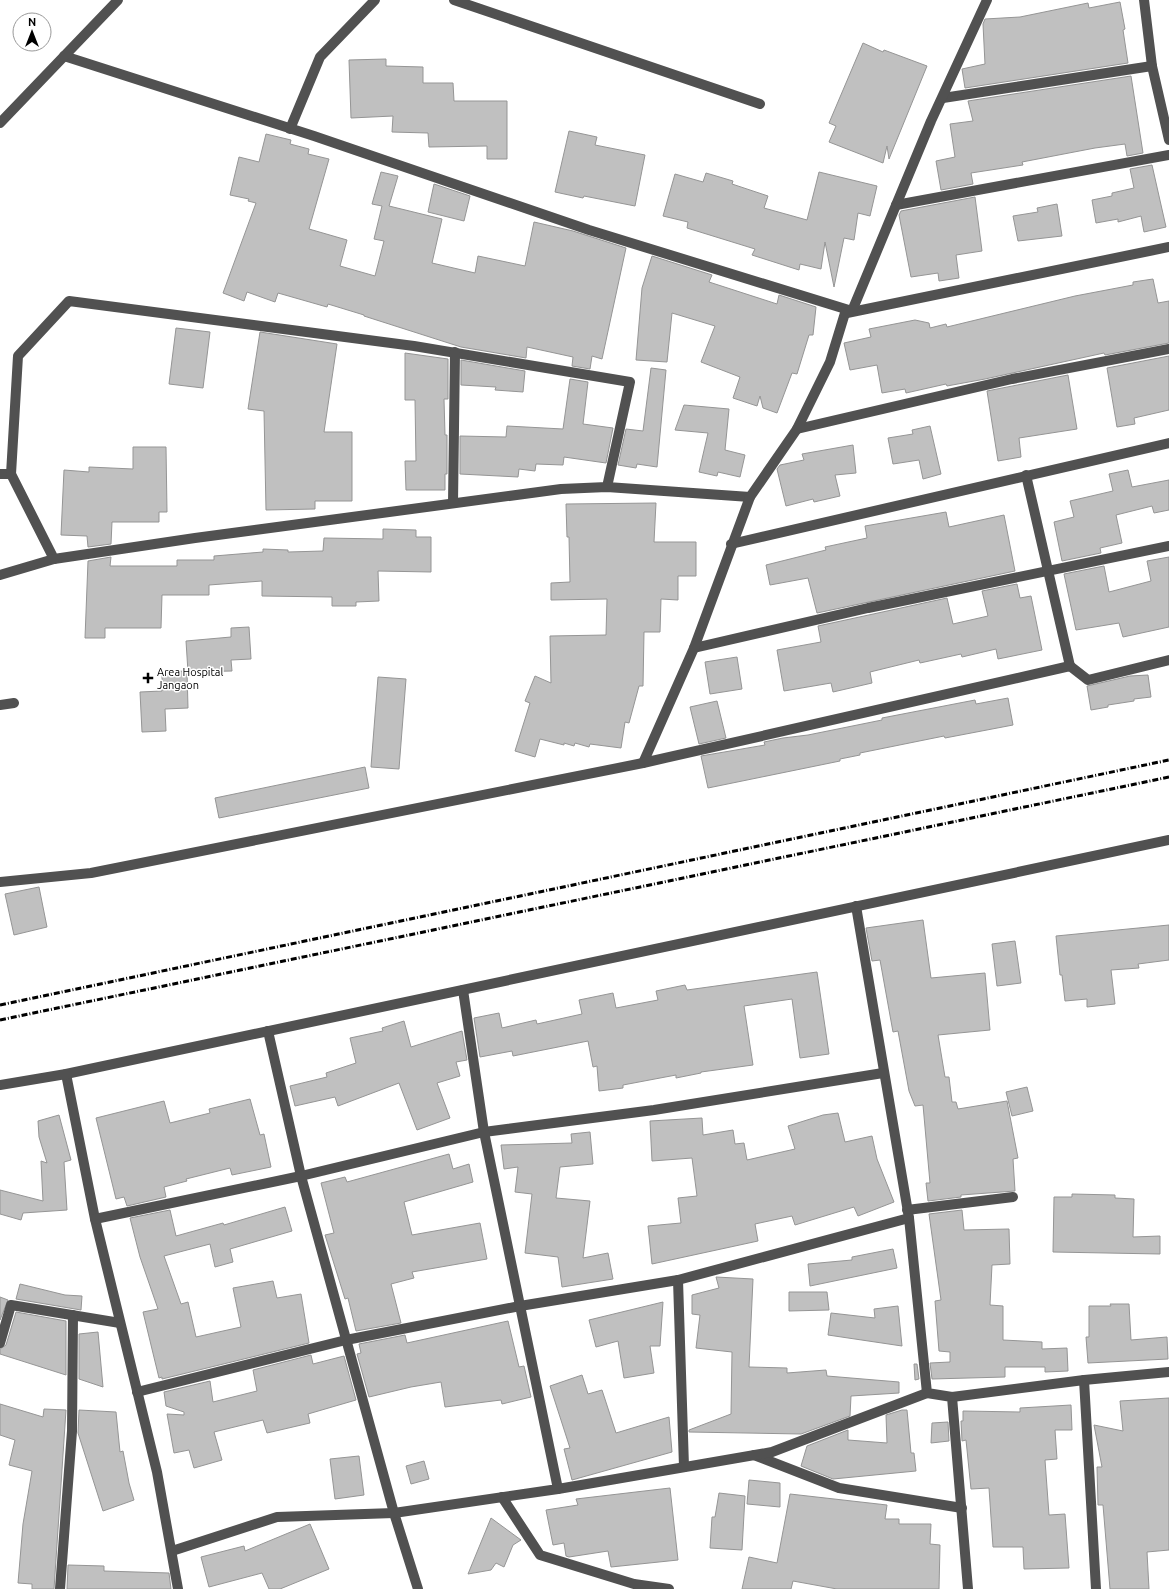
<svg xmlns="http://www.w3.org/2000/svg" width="1169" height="1589" font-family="Ubuntu,sans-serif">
	<rect width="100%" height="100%" fill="#fff"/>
	<g fill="#c0c0c0" stroke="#959595">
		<polygon points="1120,2 1125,29 1123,30 1128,63 965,88 962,69 985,64 983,24 985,19 1020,17 1088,3 1089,8"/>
		<polygon points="863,43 883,52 884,50 927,66 889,159 887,146 883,163 829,142 836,126 829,123"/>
		<polygon points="386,59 386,66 423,67 423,83 453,83 454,101 507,101 507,159 487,159 487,146 429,147 428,133 392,132 393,116 351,118 349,60"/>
		<polygon points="1131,76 1143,153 1127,156 1125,144 1095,148 1022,162 1023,165 971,173 973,184 941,190 936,161 955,157 950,124 973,121 968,101"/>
		<polygon points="569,131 597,137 595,145 645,155 635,206 584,196 583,198 555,192"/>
		<polygon points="266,134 291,140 290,144 309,149 308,154 329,159 309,229 347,240 340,266 375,276 384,241 374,239 382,206 372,204 381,172 398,176 389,206 442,219 432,263 475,273 478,256 525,266 534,222 573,231 626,248 602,359 592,356 590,369 572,366 573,357 527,347 526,358 461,347 364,316 364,315 328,304 327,307 278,293 275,302 247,292 244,301 223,293 256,203 248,201 249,199 230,195 239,157 259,162"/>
		<polygon points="1152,165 1166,227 1144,232 1141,216 1118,222 1118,219 1096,223 1092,200 1112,196 1112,193 1134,188 1130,169"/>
		<polygon points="819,172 877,186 870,216 858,213 854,240 844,238 834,287 825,242 821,269 800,264 799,270 752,255 755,249 687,228 688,222 663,216 675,174 703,182 706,173 733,181 732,184 768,196 764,208 807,220"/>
		<polygon points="434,184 470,196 464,221 428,212"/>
		<polygon points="975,197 982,251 956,255 959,278 939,281 938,273 911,277 899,215 901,211"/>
		<polygon points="1057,204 1062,236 1018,241 1013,216 1038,212 1037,208"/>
		<polygon points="652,256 712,275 709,282 777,304 779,295 816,307 813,335 809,335 797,374 792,373 777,413 763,408 760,396 757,406 733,398 740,377 701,362 715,326 672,313 667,362 636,360 642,288"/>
		<polygon points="1153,279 1158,303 1169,301 1169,343 1105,355 1104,353 985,379 947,386 946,384 906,393 905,389 882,393 877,365 850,370 844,343 871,337 869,329 915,320 929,323 930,328 946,324 947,327 1075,296 1133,285 1133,282"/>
		<polygon points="176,328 210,332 203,388 169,384"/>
		<polygon points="260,332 337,344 324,432 352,432 352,501 315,501 315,509 266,510 264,411 248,409"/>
		<polygon points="405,353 448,359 448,399 444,399 445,435 447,435 447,474 445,474 445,490 406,490 405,461 416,461 415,400 405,400"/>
		<polygon points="1169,356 1169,410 1134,418 1135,424 1117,427 1107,368"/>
		<polygon points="461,360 525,371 523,392 495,390 496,387 461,385"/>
		<polygon points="651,368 666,370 657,467 637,464 636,468 618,465 626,429 643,431"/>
		<polygon points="1068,375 1077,429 1019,438 1021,457 998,461 987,391"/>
		<polygon points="570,379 588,382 583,424 613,428 606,463 564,457 563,465 536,464 535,471 519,469 518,477 460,474 460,436 506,437 507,426 563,429"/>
		<polygon points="684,405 729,409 725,450 745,455 740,477 718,472 717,476 699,472 708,433 675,430"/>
		<polygon points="930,426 941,474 923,479 919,460 893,464 888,438 913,434 912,430"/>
		<polygon points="853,445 856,473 835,475 840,496 814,502 813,499 786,506 777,469 780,465 804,460 802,454"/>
		<polygon points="133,447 166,447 167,512 159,512 159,522 112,522 111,544 88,547 87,536 61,535 64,470 89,472 89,467 133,469"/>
		<polygon points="1128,470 1132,487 1169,480 1169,510 1154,513 1152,506 1116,515 1122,543 1100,548 1101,553 1062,561 1054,522 1074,517 1070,501 1113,491 1109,474"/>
		<polygon points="656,503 654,542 696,542 696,576 678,576 678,600 661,599 660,632 644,632 643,686 639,686 629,723 625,722 621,748 590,744 589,747 575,743 574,746 564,743 564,745 540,739 535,757 515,751 530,703 525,701 535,676 551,683 550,636 606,635 607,599 551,600 551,583 570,582 569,537 567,537 566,504"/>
		<polygon points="946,512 949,527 1004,515 1015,571 817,613 808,578 770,585 766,565 826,550 825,547 867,538 865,526"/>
		<polygon points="383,529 416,530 416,537 431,537 431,572 378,571 379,601 356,602 356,606 332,606 332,597 262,596 262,581 209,585 209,595 162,595 161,628 105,628 105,638 85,638 88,561 111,557 110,566 177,566 177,560 214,560 214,556 263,552 263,549 288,550 288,552 323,551 324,538 383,539"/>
		<polygon points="1169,557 1169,627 1123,637 1119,623 1076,630 1064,574 1104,566 1109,592 1151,581 1147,561"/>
		<polygon points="1017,584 1020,598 1031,596 1042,650 998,659 996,649 962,657 961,654 920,663 919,660 870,672 872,683 833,692 831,683 784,691 777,650 821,642 818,626 947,598 953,624 988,616 982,591"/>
		<polygon points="249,627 251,659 231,660 232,671 188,672 186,641 231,637 231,628"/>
		<polygon points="737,657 742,689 710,694 705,662"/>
		<polygon points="187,671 188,708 165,709 166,731 142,732 140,692 162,691 162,672"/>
		<polygon points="1148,675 1151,697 1134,699 1134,701 1108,705 1108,707 1091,710 1087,686 1130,676"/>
		<polygon points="378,677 406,679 399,769 371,767"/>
		<polygon points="1008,698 1013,725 945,738 944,736 860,753 860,755 840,759 840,761 708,788 701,756 765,745 764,742 783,738 808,735 882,720 882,718 975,700 976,704"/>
		<polygon points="717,701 726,738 699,744 690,707"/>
		<polygon points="365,767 369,788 219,818 215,798"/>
		<polygon points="39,887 47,927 14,935 5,894"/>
		<polygon points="923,920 931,978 985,973 990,1030 938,1035 945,1077 949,1077 952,1102 956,1102 958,1109 1007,1101 1018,1158 1013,1159 1015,1191 961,1195 961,1197 928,1201 926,1183 930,1183 923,1105 915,1106 909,1091 898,1031 893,1032 880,960 872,961 866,928"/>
		<polygon points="1169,925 1169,960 1138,964 1139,968 1111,970 1115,1004 1087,1007 1087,999 1065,1001 1062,975 1060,975 1056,936"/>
		<polygon points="1015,941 1021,983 997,986 992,944"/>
		<polygon points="817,972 829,1054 800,1058 792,999 744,1006 753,1065 701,1072 701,1073 676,1078 676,1075 623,1085 623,1088 599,1091 597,1066 593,1067 588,1041 513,1056 512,1051 480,1057 474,1018 499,1013 502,1028 536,1020 537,1024 582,1014 579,1000 613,993 616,1008 658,1000 656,991 685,985 687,990"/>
		<polygon points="404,1021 411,1047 462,1031 467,1060 456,1062 460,1076 437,1083 450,1118 417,1130 399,1083 338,1106 335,1097 295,1106 290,1086 327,1077 326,1073 356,1063 350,1038 383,1031 382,1028"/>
		<polygon points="1027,1087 1033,1111 1012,1116 1006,1092"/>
		<polygon points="250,1099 260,1135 264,1134 271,1167 232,1175 230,1168 186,1179 187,1181 164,1187 166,1197 127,1206 124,1197 116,1199 96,1118 164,1101 170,1123 210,1113 209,1109"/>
		<polygon points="838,1113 845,1142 872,1136 877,1159 894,1202 858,1216 854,1207 795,1225 792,1216 755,1224 758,1241 652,1264 648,1226 681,1223 678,1198 697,1196 692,1158 652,1161 650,1121 702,1118 703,1135 733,1130 735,1144 744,1143 747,1160 795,1149 788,1126 823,1115"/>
		<polygon points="59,1115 71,1160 64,1162 67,1210 23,1213 21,1220 0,1214 0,1190 43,1201 41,1161 47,1163 39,1137 38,1121"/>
		<polygon points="590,1132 593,1164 560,1167 556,1198 590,1201 583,1258 608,1253 613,1279 562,1287 558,1257 525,1253 532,1194 515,1192 518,1167 504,1169 501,1145 572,1143 571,1134"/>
		<polygon points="449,1154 453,1169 469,1164 473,1182 404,1202 412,1235 480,1223 487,1259 412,1272 414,1278 391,1284 401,1323 356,1331 348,1298 345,1299 325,1235 334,1233 321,1183 345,1177 347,1182"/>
		<polygon points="1072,1194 1115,1195 1115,1198 1134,1199 1133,1237 1160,1236 1160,1254 1053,1252 1054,1197 1072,1197"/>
		<polygon points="285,1207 292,1231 230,1249 233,1262 215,1267 210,1244 164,1256 181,1304 188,1302 196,1337 241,1327 233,1288 273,1281 277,1298 301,1294 309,1343 162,1379 162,1377 159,1378 143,1312 158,1309 140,1257 130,1218 170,1210 176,1236 223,1223 224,1225"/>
		<polygon points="962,1210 964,1230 1009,1229 1010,1264 992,1265 990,1305 1003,1306 1003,1340 1042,1342 1042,1349 1067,1348 1068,1371 1045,1372 1045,1367 1005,1367 1005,1377 932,1379 930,1363 950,1362 950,1352 939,1351 935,1301 941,1300 929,1214"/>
		<polygon points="893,1249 897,1268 810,1286 808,1264 852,1260 852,1257"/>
		<polygon points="716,1277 753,1279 749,1367 787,1368 787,1373 826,1370 827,1376 899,1382 899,1393 851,1396 850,1416 801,1434 689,1432 689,1430 731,1414 732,1352 696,1348 700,1315 692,1314 692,1295 719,1288"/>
		<polygon points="20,1284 65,1295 82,1296 81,1310 16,1299"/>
		<polygon points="789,1292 827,1292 829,1310 789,1311"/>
		<polygon points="0,1297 8,1300 0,1320"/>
		<polygon points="663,1302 660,1346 650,1346 654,1373 624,1378 618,1341 596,1347 589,1320"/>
		<polygon points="1110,1304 1129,1304 1131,1340 1167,1337 1168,1359 1088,1363 1086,1337 1089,1337 1089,1306 1111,1306"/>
		<polygon points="898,1306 902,1346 828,1335 831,1313 875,1318 874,1309"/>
		<polygon points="16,1312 66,1321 66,1375 0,1354 0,1349 6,1345"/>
		<polygon points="508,1321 519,1367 524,1366 531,1397 502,1404 501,1400 445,1407 441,1382 411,1387 369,1397 357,1354 361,1353 359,1344 405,1335 407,1343"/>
		<polygon points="98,1332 103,1387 79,1379 79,1334"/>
		<polygon points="311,1355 313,1364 344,1356 356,1400 308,1414 310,1423 267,1433 263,1420 214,1432 222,1460 194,1468 189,1450 174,1453 167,1414 184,1415 184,1412 166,1406 164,1392 210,1381 213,1402 257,1391 253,1370"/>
		<polygon points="914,1364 917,1364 919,1379 915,1380"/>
		<polygon points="582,1375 588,1394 602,1390 616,1433 669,1417 672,1452 572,1480 564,1449 570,1448 550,1386"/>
		<polygon points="1169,1398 1169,1550 1147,1552 1149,1589 1110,1589 1103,1505 1098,1505 1097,1467 1102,1467 1094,1425 1123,1431 1120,1401"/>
		<polygon points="0,1404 43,1417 44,1409 66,1410 54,1589 32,1589 32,1584 18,1583 23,1524 32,1471 9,1465 15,1440 0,1435"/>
		<polygon points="1071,1405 1072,1430 1055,1430 1057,1459 1045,1460 1049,1515 1065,1514 1069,1568 1024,1569 1023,1547 993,1547 989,1488 971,1489 966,1440 962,1441 961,1421 963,1421 963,1411 1020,1412 1020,1408"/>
		<polygon points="79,1410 116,1412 120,1452 123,1451 129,1483 134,1500 103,1511 78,1433"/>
		<polygon points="902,1410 907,1410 911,1453 914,1453 916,1471 833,1479 801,1466 807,1446 848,1430 848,1440 887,1443 886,1415"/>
		<polygon points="948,1422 949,1441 931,1443 932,1423"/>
		<polygon points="359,1456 364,1495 335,1499 330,1459"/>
		<polygon points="424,1461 429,1479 411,1484 406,1466"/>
		<polygon points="749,1480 780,1483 780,1507 747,1504"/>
		<polygon points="670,1488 678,1560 611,1567 608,1551 569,1557 566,1556 564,1543 553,1545 546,1510 578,1505 576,1499"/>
		<polygon points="719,1493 745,1496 742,1550 710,1548 712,1517 715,1517"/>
		<polygon points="790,1494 887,1505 885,1519 899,1519 899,1524 931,1524 930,1544 940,1545 939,1589 837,1589 793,1581 791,1589 742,1589 749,1557 777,1563"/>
		<polygon points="491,1518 521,1540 513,1545 504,1567 496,1563 491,1570 468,1574"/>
		<polygon points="310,1524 329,1569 280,1589 269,1589 262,1573 209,1587 201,1557 244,1546 245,1551"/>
		<polygon points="68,1565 104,1566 104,1571 169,1573 171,1589 67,1589"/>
	</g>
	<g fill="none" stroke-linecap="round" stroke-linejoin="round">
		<g stroke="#515151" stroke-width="10">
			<polyline points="454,0 760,104"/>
			<polyline points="1144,0 1152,66 1169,140"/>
			<polyline points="64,56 314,136 589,230 852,311"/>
			<polyline points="943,98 1152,66"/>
			<polyline points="0,123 118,0"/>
			<polyline points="290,129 320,57 375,0"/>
			<polyline points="896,205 1169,155"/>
			<polyline points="847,313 1169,247"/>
			<polyline points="797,429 1012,379 1169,349"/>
			<polyline points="0,474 11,474"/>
			<polyline points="1026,475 1070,666"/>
			<polyline points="607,487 630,382 414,346 69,301 18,356 11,474 54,559 195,538 561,489 607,487 750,497"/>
			<polyline points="453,503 455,352"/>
			<polyline points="731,544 1169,443"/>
			<polyline points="0,575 54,559"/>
			<polyline points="694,648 868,608 1169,546"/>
			<polyline points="0,705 14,703"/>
			<polyline points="643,763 694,648 750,497 797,429 830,362 845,313 852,311 931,121 987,0"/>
			<polyline points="0,882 91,873 643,763 1070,666 1088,680 1169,660"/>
			<polyline points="856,906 909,1218 927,1393 952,1397 968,1589"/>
			<polyline points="268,1031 301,1176 394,1513 418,1589"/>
			<polyline points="66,1074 95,1219 157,1472 178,1589"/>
			<polyline points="0,1085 66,1074 1169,840"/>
			<polyline points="907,1210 1013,1197"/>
			<polyline points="95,1219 301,1176 484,1132 654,1110 883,1073"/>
			<polyline points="678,1280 684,1467"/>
			<polyline points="0,1343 11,1305 120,1323"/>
			<polyline points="1084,1380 1169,1372"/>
			<polyline points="137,1392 346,1340 520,1306 678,1280 909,1218"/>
			<polyline points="952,1397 1084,1380 1096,1589"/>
			<polyline points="754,1455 839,1488 962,1508"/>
			<polyline points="558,1489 772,1452 927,1393"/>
			<polyline points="502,1497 540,1555 634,1584 669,1589"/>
			<polyline points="172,1551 277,1517 394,1513 558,1489 484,1132 463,990"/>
			<polyline points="60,1589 72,1431 73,1315"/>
		</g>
		<g stroke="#000" stroke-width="3" stroke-dasharray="6 2 1 2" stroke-linecap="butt">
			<polyline points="0,1005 1169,760"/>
			<polyline points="0,1020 1169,777"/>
		</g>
	</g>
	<path fill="#000" stroke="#fff" stroke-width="1.5" d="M146 672h4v4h4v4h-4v4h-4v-4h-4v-4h4z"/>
	<g text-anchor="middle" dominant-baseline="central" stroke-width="3" stroke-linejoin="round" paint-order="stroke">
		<g font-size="11" fill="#000" stroke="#fff" text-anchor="start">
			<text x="157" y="672">Area Hospital<tspan x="157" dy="13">Jangaon</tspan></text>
		</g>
	</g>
	<g transform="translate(32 32)"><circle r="19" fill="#ffffff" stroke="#999999"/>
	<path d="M0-3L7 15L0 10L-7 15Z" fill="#000000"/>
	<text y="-6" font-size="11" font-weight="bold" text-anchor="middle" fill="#000000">N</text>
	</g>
</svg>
